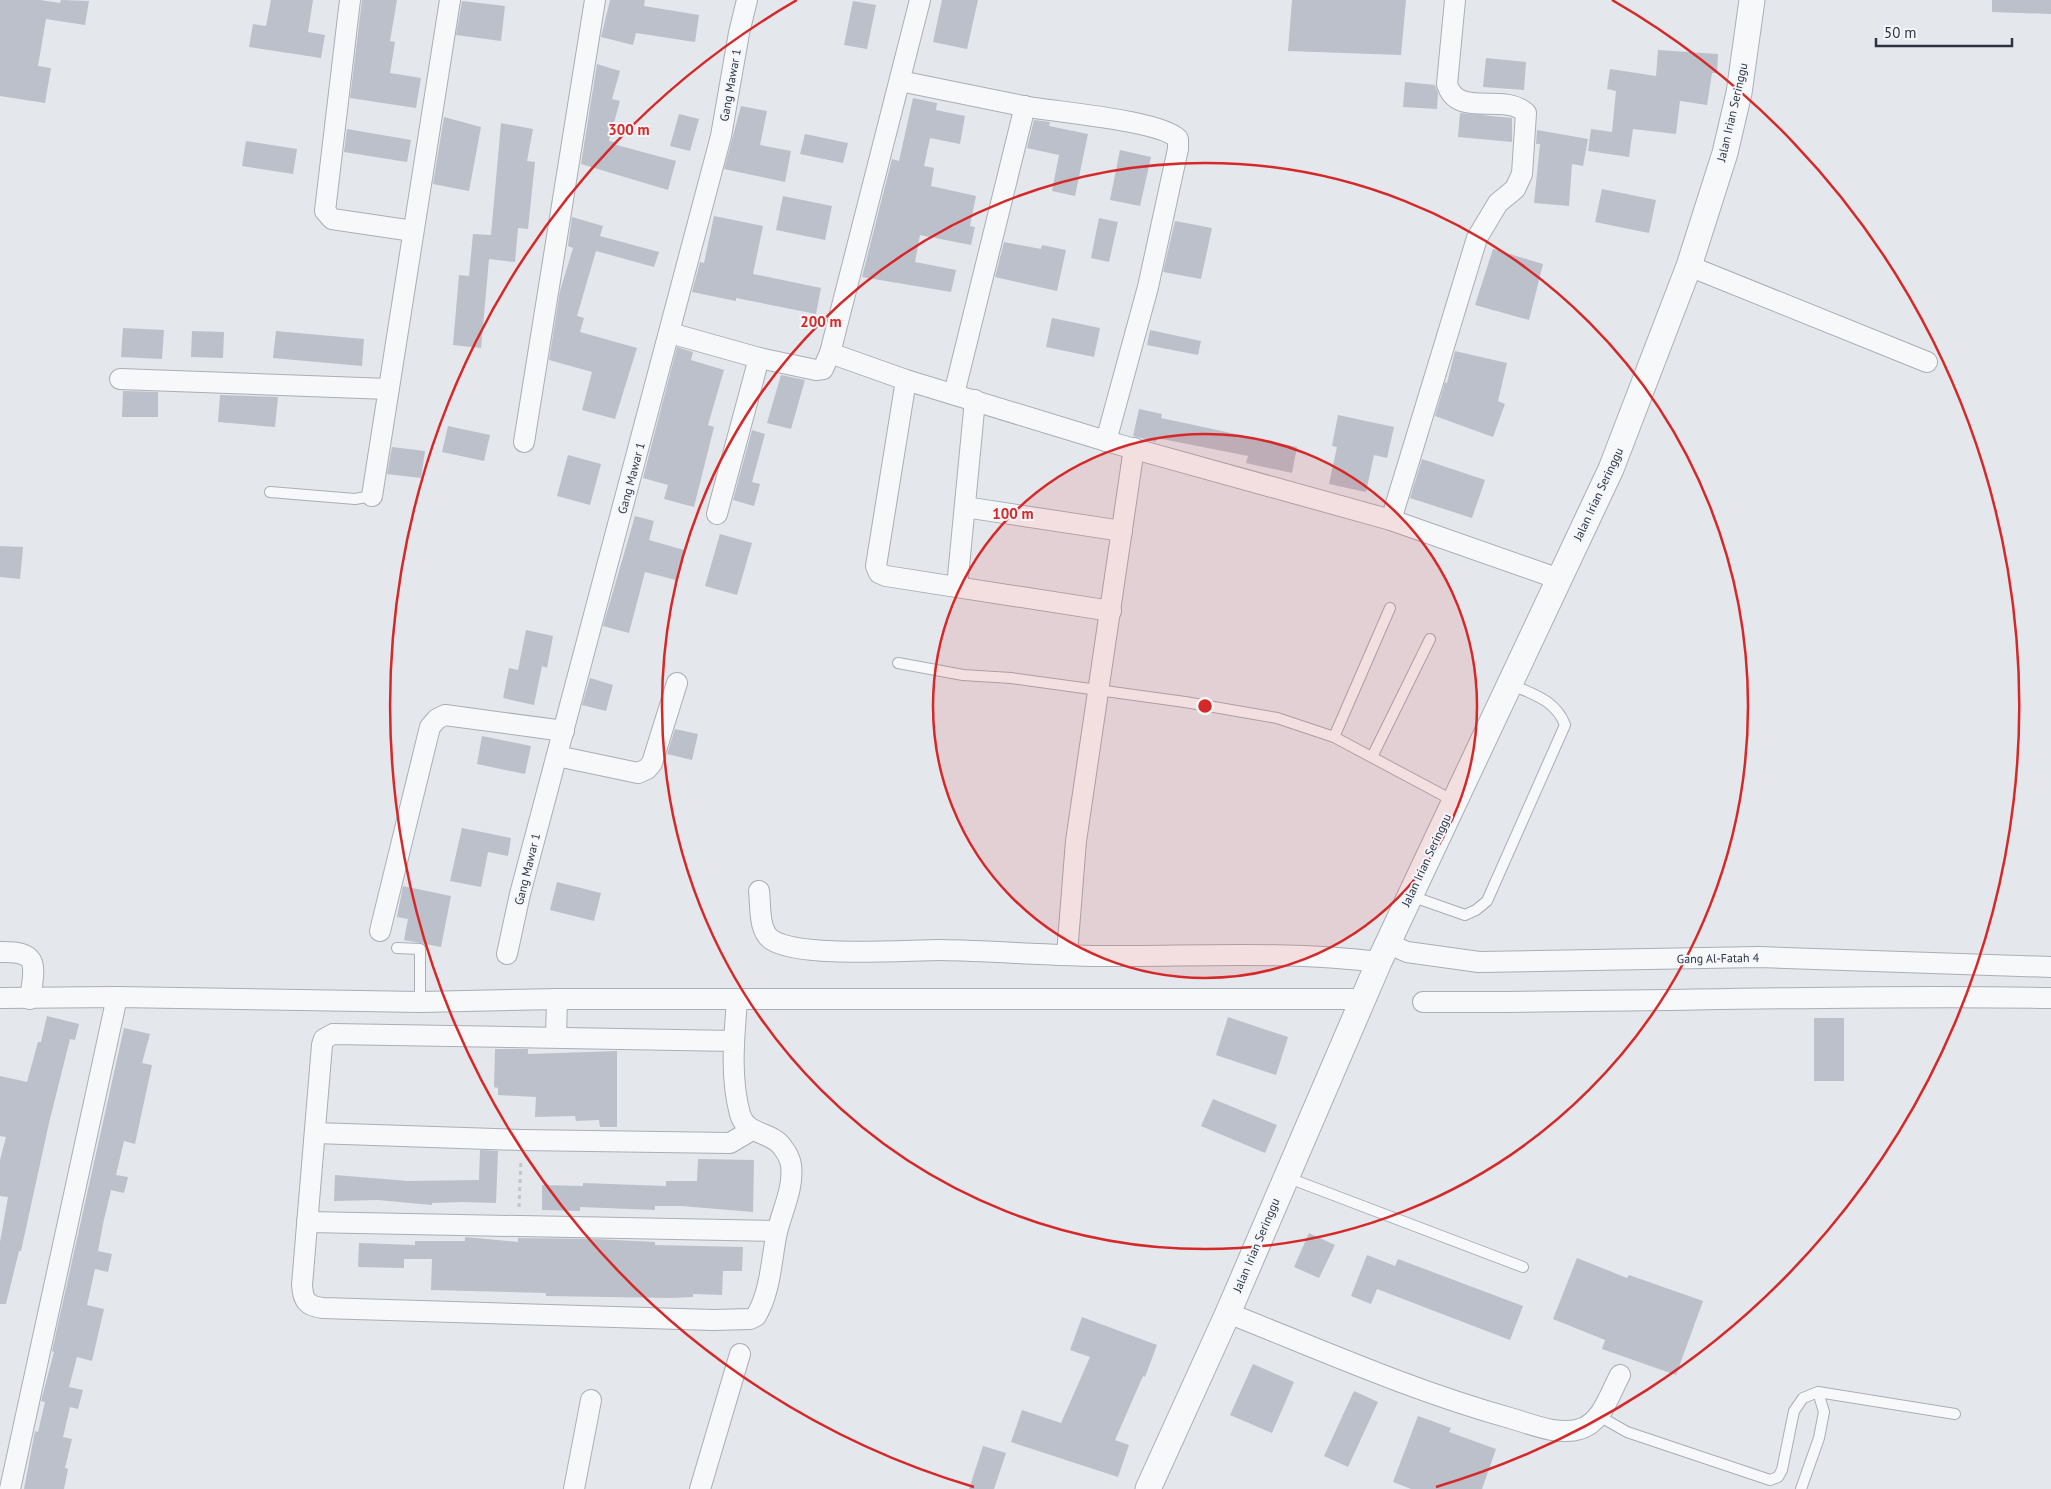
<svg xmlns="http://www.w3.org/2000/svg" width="2051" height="1489" font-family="'PT Sans',sans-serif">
	<rect width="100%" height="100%" fill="#e4e7ec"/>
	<g fill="#bbc0ca">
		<polygon points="0,0 40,0 60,3 61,0 89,1 85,25 46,19 38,66 51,68 45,103 0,96"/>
		<polygon points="271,0 313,0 308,32 325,35 321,58 249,47 253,24 266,26"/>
		<polygon points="362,0 397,0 390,41 395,42 390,73 421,78 416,108 350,98"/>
		<polygon points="610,0 645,0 644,6 699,15 695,42 636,33 633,45 601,37"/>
		<polygon points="942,0 978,0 967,49 933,42"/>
		<polygon points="1292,0 1406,0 1401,55 1288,51"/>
		<polygon points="1992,0 2051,0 2051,14 1992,12"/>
		<polygon points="462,1 505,6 501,41 456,35"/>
		<polygon points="853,1 876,5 867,49 844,45"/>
		<polygon points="1658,50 1718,54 1717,73 1712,73 1707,105 1680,101 1676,134 1633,129 1629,157 1588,151 1591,129 1612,132 1616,91 1607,89 1610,69 1656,76"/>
		<polygon points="1486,58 1526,62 1524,90 1483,87"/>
		<polygon points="597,64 620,71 612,99 620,101 609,141 614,142 613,144 676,161 668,190 581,164"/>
		<polygon points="1405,82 1435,85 1438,93 1437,109 1403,107"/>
		<polygon points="913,98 937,103 936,110 965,116 960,144 930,138 924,166 934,168 931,186 976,196 970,226 975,227 971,245 920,235 915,262 956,270 951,292 862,277 892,159 899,161"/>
		<polygon points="741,106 767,111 760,145 791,151 785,182 724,169"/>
		<polygon points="1460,113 1512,118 1512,142 1458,137"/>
		<polygon points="679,114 699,119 690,151 670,146"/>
		<polygon points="444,117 481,127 469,191 433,184"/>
		<polygon points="1034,120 1050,122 1049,126 1088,134 1075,196 1052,191 1059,155 1027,148"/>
		<polygon points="501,123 533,129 527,161 535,162 528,229 518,228 515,262 489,259 481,348 453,345 459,275 469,276 473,234 491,235"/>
		<polygon points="347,129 411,140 407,162 344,152"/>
		<polygon points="1537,130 1588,139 1583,166 1572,164 1569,206 1534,203 1540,144 1536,144"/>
		<polygon points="805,134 848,143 843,163 800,154"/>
		<polygon points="246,141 297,149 293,174 242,166"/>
		<polygon points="1120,150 1151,157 1140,206 1110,200"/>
		<polygon points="1602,189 1656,200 1649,233 1595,222"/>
		<polygon points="783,196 832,206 825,240 776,230"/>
		<polygon points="714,216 763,226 753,274 821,288 816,314 736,298 736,301 692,292 700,262 704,263"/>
		<polygon points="572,217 603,226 600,236 659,252 654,267 596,251 577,316 584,318 580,332 637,348 615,419 582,410 592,372 549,360 560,291 573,248 568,246"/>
		<polygon points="1099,218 1118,222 1109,262 1091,258"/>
		<polygon points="1175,221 1212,228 1201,279 1163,272"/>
		<polygon points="1004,242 1041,249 1042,245 1066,250 1057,291 995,277"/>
		<polygon points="1493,249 1543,264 1529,320 1475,305"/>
		<polygon points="1052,318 1100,328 1094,357 1046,347"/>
		<polygon points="123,328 164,330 162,359 121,357"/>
		<polygon points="1150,330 1201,341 1198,355 1147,345"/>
		<polygon points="192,331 224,332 223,358 191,357"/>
		<polygon points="276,331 364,339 362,366 273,358"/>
		<polygon points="677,347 693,352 691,360 724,370 708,425 714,427 694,507 664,499 668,485 643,478"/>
		<polygon points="1455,351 1507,363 1498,401 1505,404 1493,437 1435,416 1445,382 1447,383"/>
		<polygon points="781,375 805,380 791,429 767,423"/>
		<polygon points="123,391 158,392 158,417 122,417"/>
		<polygon points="220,395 278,397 275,427 218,422"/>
		<polygon points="1139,409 1162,414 1161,418 1297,447 1292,473 1246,463 1248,456 1157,438 1156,442 1133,436"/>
		<polygon points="1338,415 1394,427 1387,458 1374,455 1366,492 1329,484 1337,447 1332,446"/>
		<polygon points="448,426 490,435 484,461 442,452"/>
		<polygon points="752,430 765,434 752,482 760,484 754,506 733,500"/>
		<polygon points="392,447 425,451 421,478 387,474"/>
		<polygon points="568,455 601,464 590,505 557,496"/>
		<polygon points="1422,459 1485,480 1472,518 1410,498"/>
		<polygon points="635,516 654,521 649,540 684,550 676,580 645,572 629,633 603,626"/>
		<polygon points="720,534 752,543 737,595 705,586"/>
		<polygon points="0,546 23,547 20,579 0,577"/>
		<polygon points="526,630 553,636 547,668 542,666 534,705 503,698 509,668 518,670"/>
		<polygon points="590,678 613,685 606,711 582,705"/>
		<polygon points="675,729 698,734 692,760 667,754"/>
		<polygon points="482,736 531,746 525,774 477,764"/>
		<polygon points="462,828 511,838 508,856 488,852 481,887 450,881"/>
		<polygon points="557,882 601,893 594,921 550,910"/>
		<polygon points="403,886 451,896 441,947 404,940 408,919 397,917"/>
		<polygon points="47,1016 79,1024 75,1040 70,1039 49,1123 21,1251 19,1251 6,1304 0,1304 0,1242 8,1197 0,1196 0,1160 6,1137 0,1136 0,1076 27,1082 38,1042 41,1042"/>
		<polygon points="1228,1017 1288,1037 1276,1075 1216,1055"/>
		<rect x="1814" y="1018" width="30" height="63"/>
		<polygon points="124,1028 150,1034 142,1063 152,1065 135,1144 124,1141 116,1175 128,1177 124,1193 111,1190 103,1224 98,1251 112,1254 108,1272 95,1269 87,1305 104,1309 92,1361 77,1357 69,1387 83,1390 78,1409 70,1407 63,1437 72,1439 65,1468 68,1469 64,1489 24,1489 35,1431 38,1432 45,1402 41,1401 54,1352 52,1351"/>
		<polygon points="495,1049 528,1049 528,1054 617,1051 617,1127 600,1127 599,1120 576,1121 575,1116 535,1117 536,1097 498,1095 498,1088 494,1087"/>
		<polygon points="1213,1099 1277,1125 1265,1153 1201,1126"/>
		<polygon points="480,1150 498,1151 496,1203 463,1202 432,1203 432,1205 378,1200 334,1201 335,1175 408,1181 479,1180"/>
		<polygon points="698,1159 754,1160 753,1212 681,1206 655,1206 655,1210 580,1207 580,1211 542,1210 542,1185 583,1186 583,1183 666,1186 666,1181 697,1181"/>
		<polygon points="1309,1233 1335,1245 1319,1278 1294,1267"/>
		<polygon points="465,1237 518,1242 518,1238 595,1239 655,1242 655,1245 743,1247 742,1271 723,1271 722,1295 693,1294 693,1297 670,1298 546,1296 546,1293 431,1290 432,1259 404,1259 404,1268 358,1267 359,1243 415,1245 415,1241 465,1241"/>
		<polygon points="1367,1255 1395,1266 1398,1259 1523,1306 1510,1340 1377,1289 1371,1304 1351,1296"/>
		<polygon points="1577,1258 1627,1278 1629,1275 1703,1301 1676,1375 1602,1349 1605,1340 1553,1319"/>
		<polygon points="1082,1317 1157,1345 1145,1377 1143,1376 1115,1440 1129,1445 1118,1477 1011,1442 1022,1410 1061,1423 1090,1357 1070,1350"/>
		<polygon points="1253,1364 1294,1382 1272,1433 1230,1415"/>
		<polygon points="1354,1391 1378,1402 1348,1467 1324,1456"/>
		<polygon points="1418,1416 1451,1428 1449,1432 1496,1449 1482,1489 1411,1489 1393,1482"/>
		<polygon points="983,1446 1006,1453 994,1489 969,1489"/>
	</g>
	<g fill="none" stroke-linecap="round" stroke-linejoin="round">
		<g stroke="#a9aeb7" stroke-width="12">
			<g id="service">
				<polyline points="270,492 355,499 372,496"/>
				<polyline points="898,663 963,675 1011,678 1185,702 1277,718 1334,737 1454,801"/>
				<polyline points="1334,737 1390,608"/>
				<polyline points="1372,757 1430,639"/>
				<path d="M1411 896 1465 915 1476 910 1487 901 1565 725C1556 700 1532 694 1510 684"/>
				<polyline points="397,948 420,949 420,1002"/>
				<polyline points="1286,1177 1523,1267"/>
				<polyline points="1599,1416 1627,1432 1770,1480 1778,1477 1782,1470 1794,1411 1803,1398 1818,1392 1955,1414"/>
				<polyline points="1801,1489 1819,1438 1824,1412 1818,1392"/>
			</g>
		</g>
		<g stroke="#a9aeb7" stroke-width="22">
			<g id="minor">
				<polyline points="350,0 325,211 332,219 413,231"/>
				<path d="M900 81C941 89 982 98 1023 106 1053 112 1161 120 1178 139V149L1148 287 1106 441"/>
				<polyline points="1689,266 1927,362"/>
				<polyline points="670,333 759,358 816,370 823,369 830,353 920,0"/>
				<polyline points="830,353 906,380 1106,441 1391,520 1559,579"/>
				<polyline points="120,379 388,389"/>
				<polyline points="906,380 876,566 879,573 886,576 1111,611"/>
				<polyline points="954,394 1025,106"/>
				<polyline points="524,442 595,0"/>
				<polyline points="372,496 450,0"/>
				<polyline points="965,507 1122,531"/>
				<polyline points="717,514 759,358"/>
				<path d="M1391 520 1477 238 1498 203 1515 189 1522 174 1526 113C1504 92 1457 119 1447 84L1455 0"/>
				<polyline points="957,587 975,400"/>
				<polyline points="557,756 638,773 647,769 652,763 677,683"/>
				<path d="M759 891C761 906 758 931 772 940 800 958 904 950 941 950 997 951 1054 956 1111 956 1200 956 1290 951 1379 962"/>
				<polyline points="380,931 430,727 437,719 445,715 564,731"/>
				<polyline points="1387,943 1407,952 1479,962 1759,957 2051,967"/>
				<path d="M0 952C40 951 35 965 30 999"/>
				<polyline points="507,954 520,894 721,136 739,33 747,0"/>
				<polyline points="1067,954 1076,841 1134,448"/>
				<polyline points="0,998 117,997 420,1002 557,999 1362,999"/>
				<path d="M1423 1002C1632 1003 1842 994 2051 998"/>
				<polyline points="556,1037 557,999"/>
				<path d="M734 1041 333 1034 324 1039 322 1045 302 1285C303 1301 307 1306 323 1308L713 1320 750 1319 756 1316C771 1291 771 1260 777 1232 782 1211 794 1188 791 1165 790 1159 787 1153 783 1148 773 1131 746 1136 740 1114 730 1077 734 1038 737 1001"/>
				<polyline points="315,1133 521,1140 730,1143 752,1130"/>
				<polyline points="307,1222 777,1231"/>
				<path d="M1228 1313C1321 1350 1413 1391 1510 1418 1531 1424 1558 1436 1580 1429 1602 1423 1610 1393 1620 1375"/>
				<polyline points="10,1489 117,997"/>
				<polyline points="574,1489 591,1400"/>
				<polyline points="700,1489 740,1354"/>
			</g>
		</g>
		<g stroke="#a9aeb7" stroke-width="27">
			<polyline id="tertiary" points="1148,1489 1228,1313 1379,962 1611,469 1689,266 1725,153 1739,93 1752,0"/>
		</g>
		<polyline stroke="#c2c5cb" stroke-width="3" stroke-dasharray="4 4" stroke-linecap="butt" points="519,1207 521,1159"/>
		<use href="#service" stroke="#f7f8fa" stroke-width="10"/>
		<use href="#minor" stroke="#f7f8fa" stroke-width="20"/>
		<use href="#tertiary" stroke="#f7f8fa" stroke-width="25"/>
	</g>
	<circle cx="1205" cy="706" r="272" fill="#d62828" fill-opacity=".12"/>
	<g fill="none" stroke="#d62828" stroke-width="2.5">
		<circle cx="1205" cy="706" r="272"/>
		<circle cx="1205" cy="706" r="543"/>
		<path d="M974 1487A815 815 0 0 1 797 0M1612 0A815 815 0 0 1 1436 1487"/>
	</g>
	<g text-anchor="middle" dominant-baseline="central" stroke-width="4" stroke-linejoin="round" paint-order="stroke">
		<g font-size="12" fill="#2b3445" stroke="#f4f6f9">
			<text transform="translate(730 85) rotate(-80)">Gang Mawar 1</text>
			<text transform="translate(1732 112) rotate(-77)">Jalan Irian Seringgu</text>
			<text transform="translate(631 478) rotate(-75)">Gang Mawar 1</text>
			<text transform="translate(1598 494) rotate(-65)">Jalan Irian Seringgu</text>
			<text transform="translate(1426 860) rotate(-65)">Jalan Irian Seringgu</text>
			<text transform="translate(527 869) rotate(-76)">Gang Mawar 1</text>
			<text transform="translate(1718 958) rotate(-1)">Gang Al-Fatah 4</text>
			<text transform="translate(1256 1245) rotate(-67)">Jalan Irian Seringgu</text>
		</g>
	</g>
	<circle cx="1205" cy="706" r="8" fill="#d62828" stroke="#f4f6f9" stroke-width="2.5"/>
	<g font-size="15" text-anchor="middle" font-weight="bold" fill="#d62828" stroke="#f4f6f9" stroke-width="4" stroke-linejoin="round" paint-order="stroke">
		<text x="629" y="135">300 m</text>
		<text x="821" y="327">200 m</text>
		<text x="1013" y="519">100 m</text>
	</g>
	<path d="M1876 38v8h136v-8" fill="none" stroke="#2b3445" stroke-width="2.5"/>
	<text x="1884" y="38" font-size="15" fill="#2b3445" stroke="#f4f6f9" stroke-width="4" paint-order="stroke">50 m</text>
</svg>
